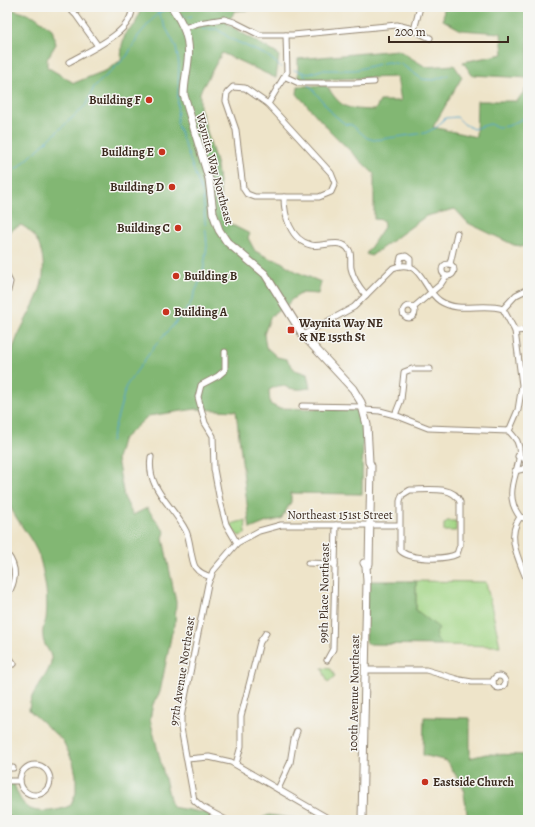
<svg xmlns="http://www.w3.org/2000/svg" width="535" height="827" font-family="Alegreya,serif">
	<rect width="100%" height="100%" fill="#f6f6f2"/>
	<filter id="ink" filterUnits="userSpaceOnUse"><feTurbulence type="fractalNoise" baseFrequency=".025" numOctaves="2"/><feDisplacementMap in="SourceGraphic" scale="8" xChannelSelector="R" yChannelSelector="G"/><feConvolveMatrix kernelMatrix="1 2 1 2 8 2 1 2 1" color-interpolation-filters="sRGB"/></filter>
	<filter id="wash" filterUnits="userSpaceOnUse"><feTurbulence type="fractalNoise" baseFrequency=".012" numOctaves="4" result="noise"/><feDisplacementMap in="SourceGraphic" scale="16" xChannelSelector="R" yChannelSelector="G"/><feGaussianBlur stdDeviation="0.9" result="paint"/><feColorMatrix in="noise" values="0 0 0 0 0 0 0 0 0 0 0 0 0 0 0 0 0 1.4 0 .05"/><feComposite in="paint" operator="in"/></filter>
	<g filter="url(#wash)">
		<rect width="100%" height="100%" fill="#eee4c9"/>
		<g fill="#a3d686" stroke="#6f8052">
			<polygon points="246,520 245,534 239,536 233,530 231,524"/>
			<polygon points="447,521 456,521 456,531 444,531 444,524"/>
			<polygon points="416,581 486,582 500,646 441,645 436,641 436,631 416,610"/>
			<polygon points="322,668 331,669 335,677 328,683"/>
		</g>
		<g fill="#82b773" stroke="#5e7048">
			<path d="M144 7H285L235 11 227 24 279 55 276 78 222 53 200 92V107L217 166 222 206 230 224 250 234 248 238 255 251 271 259 278 260 297 272 321 282 318 294 302 293 291 300 285 308 275 312 270 318 264 334 266 347 277 357 286 359 295 370 307 374 310 388C306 388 301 390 297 389 283 389 285 381 269 390L270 404 278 408 357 410 363 431 362 494 291 493V502L281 519 267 522 250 529 236 411 196 409 148 416 122 440 117 459 124 497 133 515 147 508 165 532 163 538 176 602 175 625 172 632 160 692 153 704 150 719 172 807 206 813 218 820H11L7 818V781H13C16 789 19 800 26 806 35 815 61 811 71 805L76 793V775L73 762 63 741 29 710C29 691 47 680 51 662 53 652 43 647 43 637 42 630 44 626 46 619 47 611 47 598 46 589 44 578 42 562 37 551 29 534 15 519 8 502 5 495 6 445 7 436 8 428 11 420 11 412 11 397 7 382 9 367 12 339 28 319 38 295 48 272 45 237 21 225L11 230 7 237V8L34 16 52 29 56 44 47 59V67L74 83 107 70 121 60 122 45 126 32 135 25 139 13Z"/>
			<polygon points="444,7 528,7 528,78 472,75 463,62 503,54 501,33 461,30 443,20"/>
			<path d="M398 50 426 67 454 65 462 77 433 127 476 137 477 101H517L528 86V247L514 245 468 223 455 209 426 216 371 256 366 254 384 227 383 220 374 219V174L331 132 297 94 298 86H327C342 110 348 109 375 110L380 101H401L397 77 298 80V59Z"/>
			<path d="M367 581H416V610L439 628C433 636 437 639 441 645L366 644Z"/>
			<polygon points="424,717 470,718 470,758 486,754 528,755 528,820 468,820 463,787 447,761 423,755"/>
			<polygon points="269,815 308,820 257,820"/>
		</g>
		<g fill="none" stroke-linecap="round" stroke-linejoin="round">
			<g stroke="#53a7cf" stroke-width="1">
				<polyline points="184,15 185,18 192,16"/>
				<polyline points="202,29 217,29 231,39 268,56 281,67"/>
				<polyline points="294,70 309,74 321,70 355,70 387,62 401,64 422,79 434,80 448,75"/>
				<polyline points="302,72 307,80"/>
				<polyline points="309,85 333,114 345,124 352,125 367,138 374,140 425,133 437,127 445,118 457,117 464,124 473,129 490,124 498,127 508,126 528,116"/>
				<polyline points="7,172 19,167 86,105 94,87 127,56 138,36 158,13 165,10"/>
				<polyline points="111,441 126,386 154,347 189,307 203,273 207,246 203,196 177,123 179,64 176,47 158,13"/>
			</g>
		</g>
	</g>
	<g filter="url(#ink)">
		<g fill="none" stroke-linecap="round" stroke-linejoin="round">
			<g stroke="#948774" stroke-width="7">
				<g id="minor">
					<polyline points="68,7 76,15 98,46"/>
					<polyline points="184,28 199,23 224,19 234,22 260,35 293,35 397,25 409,28 430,38"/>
					<polyline points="414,30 420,7"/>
					<path d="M69 62C88 51 134 32 132 7"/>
					<polyline points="286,77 299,83 355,83 374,82"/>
					<polygon points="233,87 245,88 268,104 331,173 335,183 331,192 319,197 255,197 247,194 243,188 236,130 226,101 227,93"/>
					<polyline points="268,104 287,72 286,35"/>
					<path d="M284 197C284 215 290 240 311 245 321 248 342 237 349 250 352 254 350 263 351 268 353 279 359 287 366 295"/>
					<circle cx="448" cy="270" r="6"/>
					<polyline points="450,264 457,233"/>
					<polyline points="399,266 401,257 406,256 410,259 410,267"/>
					<polyline points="7,276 10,282 7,295"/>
					<circle cx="409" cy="312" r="6"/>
					<polyline points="413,308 441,284 446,276"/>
					<path d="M503 309 515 331 522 385 518 410 509 431C512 434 515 438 517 441 528 465 498 488 520 517L528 519"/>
					<polyline points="503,309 516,295 528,289"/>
					<polyline points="515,331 528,330"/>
					<path d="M303 335 354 307 393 268C422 257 422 289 440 301 460 314 482 302 503 309"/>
					<polyline points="225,352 225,370 218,376 201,385 198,397 205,423 213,436 214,469 220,501 226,524 237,543"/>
					<polyline points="521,369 528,369"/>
					<polyline points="302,406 363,407"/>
					<polyline points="364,410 380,411 395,415 428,428 509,431"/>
					<polyline points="395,415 401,400 404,372 412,369 430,369"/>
					<path d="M151 457C146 489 173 505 186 531 191 542 190 556 195 567 199 573 205 575 211 577"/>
					<polyline points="515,471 523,469 527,465 524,458 518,456"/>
					<path d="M410 490C426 490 454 485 460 502V545L457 554C445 560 408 560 400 550V501L402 495Z"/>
					<path d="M520 517C505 538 520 561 528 583"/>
					<path d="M7 554C18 568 16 581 7 596"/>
					<polyline points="308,563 335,564"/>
					<polyline points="7,654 14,664"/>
					<polyline points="327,660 333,649 336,525"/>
					<polyline points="365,670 426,670 460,680 472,682 493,682"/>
					<circle cx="499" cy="682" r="6"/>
					<polyline points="187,759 209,757 231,762 331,820"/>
					<polyline points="236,764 241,746 241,716 260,642 266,633"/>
					<circle cx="35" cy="780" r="15"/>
					<polyline points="7,768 13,768"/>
					<polyline points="7,781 20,781"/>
					<polyline points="278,789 290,763 294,739 297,731"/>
					<polyline points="226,820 202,807 194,800 181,728 181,717 208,584 213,571 237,543 259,531 281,525 399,525"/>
				</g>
			</g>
			<g stroke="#948774" stroke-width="9">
				<g id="secondary">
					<path d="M172 7C183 24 191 39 188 60 187 72 184 83 184 95L209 179 213 213 219 230 227 242 265 274 303 335 353 389 361 402 367 425 369 462 371 466 369 564 366 566"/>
					<polyline points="7,818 12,820"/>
					<polyline points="362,820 367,581 366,566 364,563"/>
				</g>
			</g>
			<use href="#minor" stroke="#fff" stroke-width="5"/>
			<use href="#secondary" stroke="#fff" stroke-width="7"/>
		</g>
	</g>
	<g fill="#c8321e" stroke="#f6f6f2" stroke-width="1.5">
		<circle cx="149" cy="100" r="4"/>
		<circle cx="162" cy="152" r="4"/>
		<circle cx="172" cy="187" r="4"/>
		<circle cx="178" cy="228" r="4"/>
		<circle cx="176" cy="276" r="4"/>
		<circle cx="166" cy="312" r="4"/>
		<rect x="287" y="326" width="8" height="8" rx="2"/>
		<circle cx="425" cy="782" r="4"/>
	</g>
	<g text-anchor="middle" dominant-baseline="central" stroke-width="3" stroke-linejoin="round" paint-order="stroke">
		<g font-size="12" font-weight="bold" fill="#3b2a1e" stroke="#f6f6f2" text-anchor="end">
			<text x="141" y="100">Building F</text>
			<text x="154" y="152">Building E</text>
			<text x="164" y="187">Building D</text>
			<text x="170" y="228">Building C</text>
			<text x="184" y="276" text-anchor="start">Building B</text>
			<text x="174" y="312" text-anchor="start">Building A</text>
			<text x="299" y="323" text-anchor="start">Waynita Way NE<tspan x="299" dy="14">&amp; NE 155th St</tspan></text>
			<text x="433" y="782" text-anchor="start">Eastside Church</text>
		</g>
		<g font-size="12" fill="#3b2a1e" stroke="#f6f6f2">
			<text transform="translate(215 169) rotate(75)">Waynita Way Northeast</text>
			<text x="340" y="515">Northeast 151st Street</text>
			<text transform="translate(324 593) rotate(-89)">99th Place Northeast</text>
			<text transform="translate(182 671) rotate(-81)">97th Avenue Northeast</text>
			<text transform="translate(354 693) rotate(-89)">100th Avenue Northeast</text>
		</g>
	</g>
	<rect width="535" height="827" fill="none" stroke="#f6f6f2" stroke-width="24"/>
	<path d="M389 36v6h119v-6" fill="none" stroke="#3b2a1e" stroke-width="2"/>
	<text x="395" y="36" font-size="12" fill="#3b2a1e" stroke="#f6f6f2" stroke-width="3" paint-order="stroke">200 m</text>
</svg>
